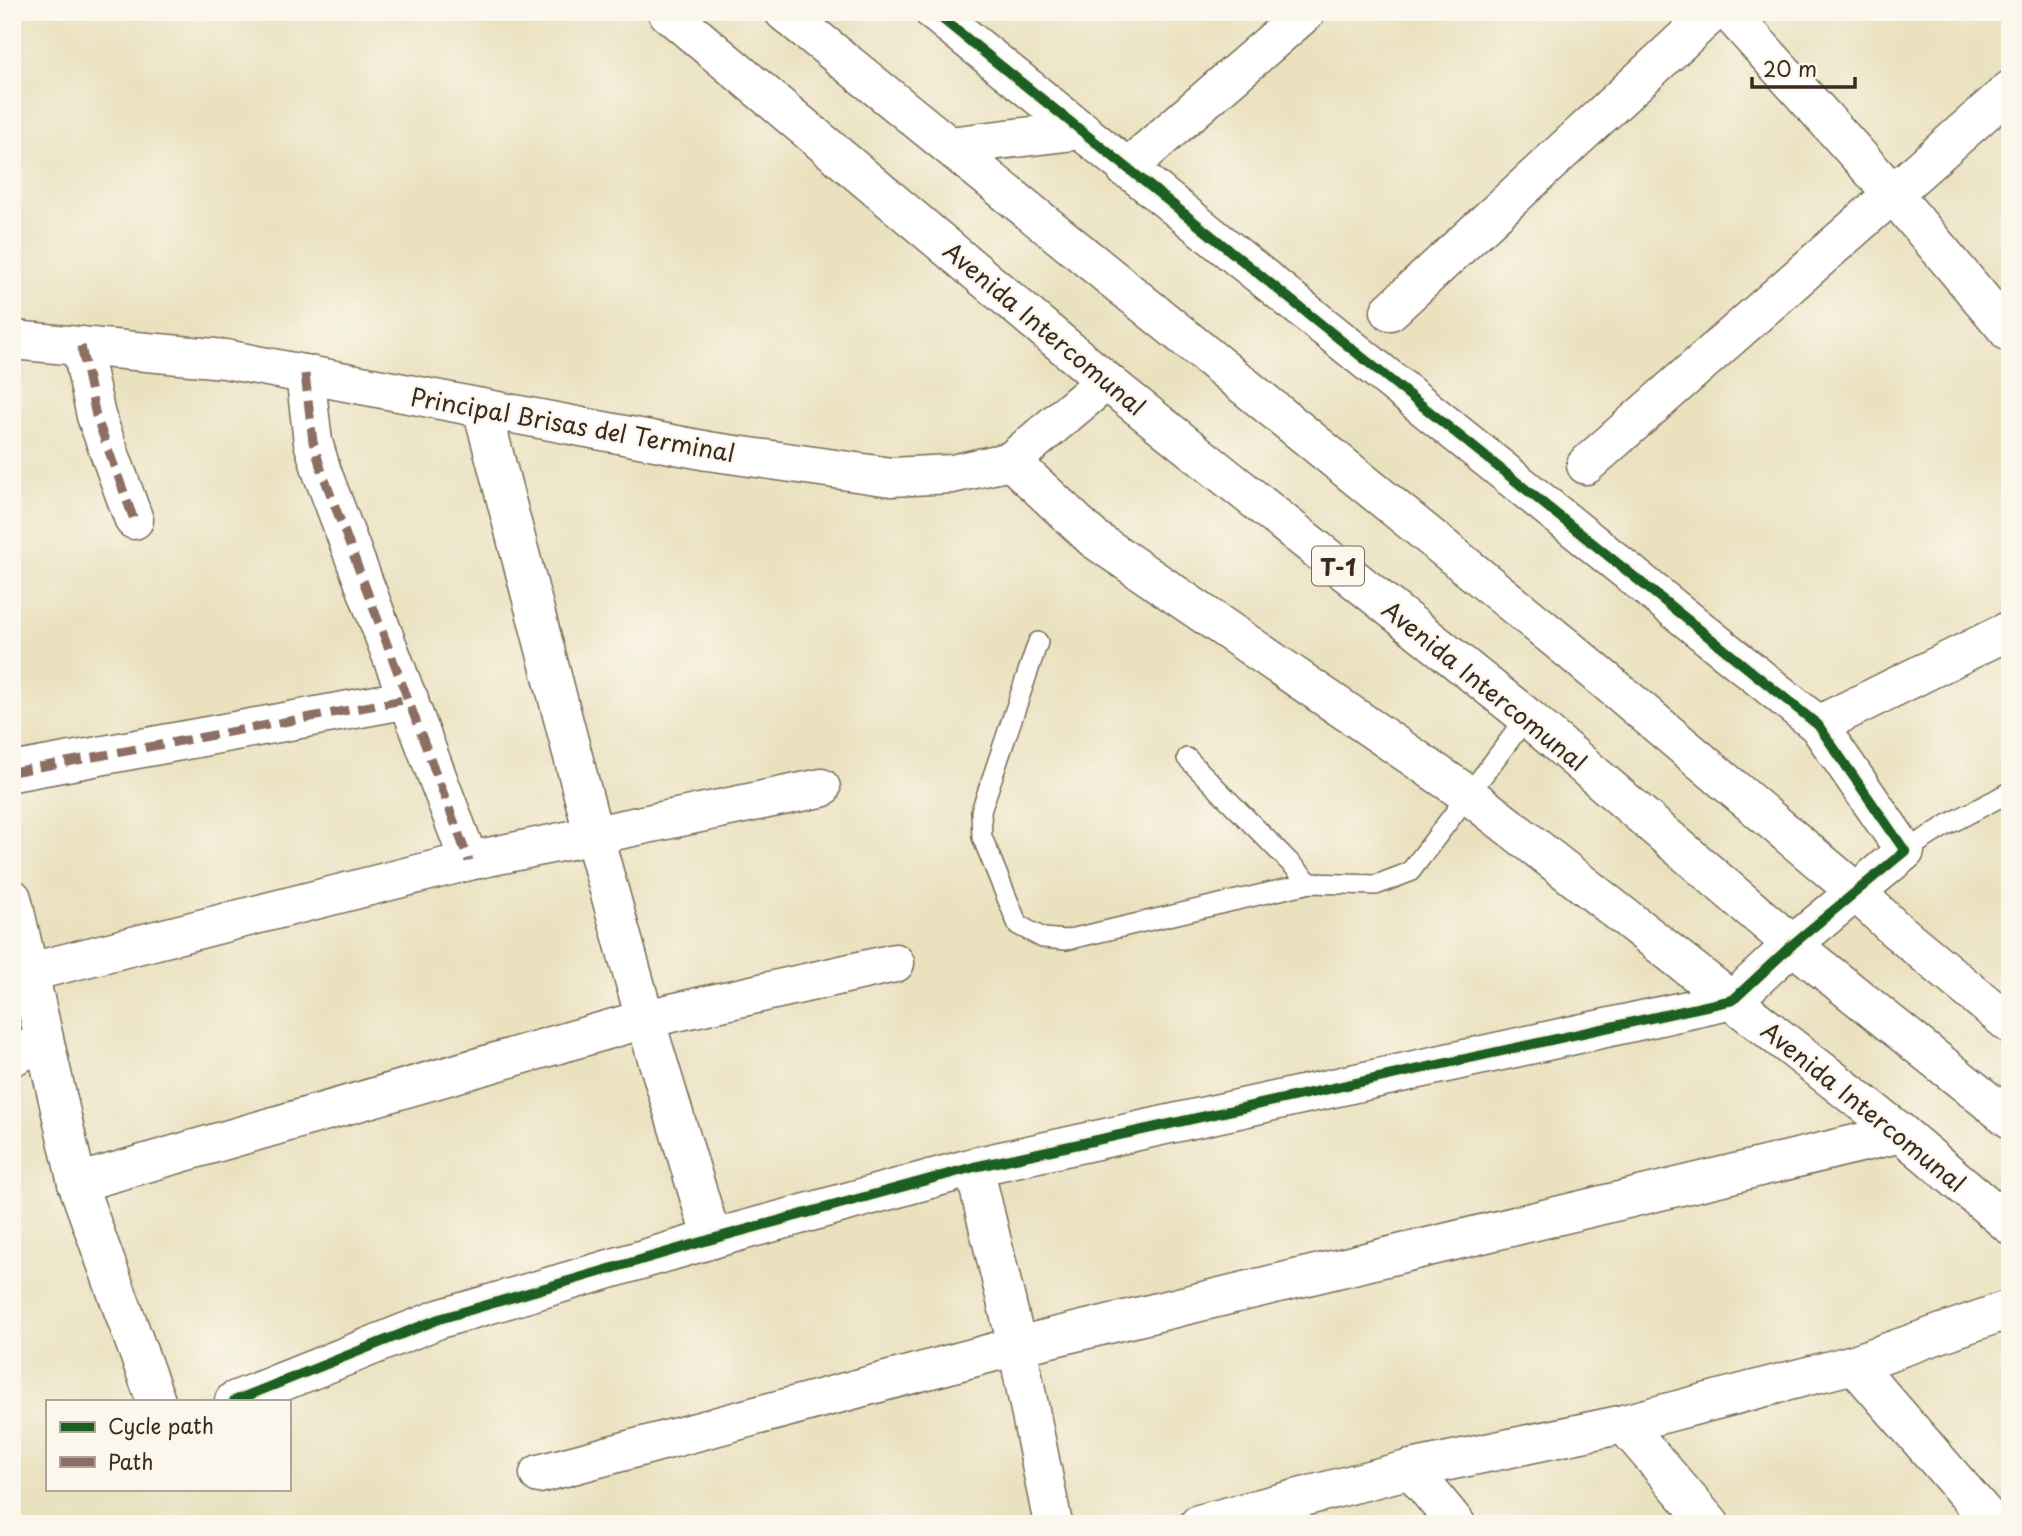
<svg xmlns="http://www.w3.org/2000/svg" width="2022" height="1536" font-family="'Playpen Sans',sans-serif">
	<rect width="100%" height="100%" fill="#fbf7ec"/>
	<filter id="ink" filterUnits="userSpaceOnUse"><feTurbulence type="fractalNoise" baseFrequency=".0143" numOctaves="2"/><feDisplacementMap in="SourceGraphic" scale="14" xChannelSelector="R" yChannelSelector="G"/><feConvolveMatrix kernelMatrix="1 2 1 2 8 2 1 2 1" color-interpolation-filters="sRGB"/></filter>
	<filter id="wash" filterUnits="userSpaceOnUse"><feTurbulence type="fractalNoise" baseFrequency=".00686" numOctaves="4" result="noise"/><feDisplacementMap in="SourceGraphic" scale="28" xChannelSelector="R" yChannelSelector="G"/><feGaussianBlur stdDeviation="1.57" result="paint"/><feColorMatrix in="noise" values="0 0 0 0 0 0 0 0 0 0 0 0 0 0 0 0 0 1.4 0 .05"/><feComposite in="paint" operator="in"/></filter>
	<g filter="url(#wash)">
		<rect width="100%" height="100%" fill="#eae1bf"/>
	</g>
	<g filter="url(#ink)">
		<g fill="none" stroke-linecap="round" stroke-linejoin="round">
			<g stroke="#786a56" stroke-width="22">
				<g id="lane">
					<polyline points="1038,642 981,811 982,837 1018,925 1043,938 1066,940 1310,883 1376,885 1410,872 1527,717"/>
					<polyline points="1187,758 1310,883"/>
					<polyline points="1905,851 1947,825 2010,792"/>
				</g>
			</g>
			<g stroke="#786a56" stroke-width="41">
				<g id="street">
					<polyline points="1729,12 1892,193 2010,333"/>
					<polyline points="949,146 1082,130"/>
					<polyline points="1126,169 1306,12"/>
					<polyline points="1390,311 1713,12"/>
					<polyline points="12,340 225,359 708,451 891,477 952,474 1011,461 1106,381"/>
					<polyline points="81,346 96,416 134,520"/>
					<polyline points="305,374 313,442 322,472 469,861"/>
					<polyline points="482,408 593,833 645,1019 712,1239"/>
					<polyline points="1011,461 1094,539 1470,796 1901,1133 2010,1225"/>
					<polyline points="1586,465 2010,90"/>
					<polyline points="1818,725 2010,630"/>
					<polyline points="12,772 409,699"/>
					<polyline points="12,898 77,1183 156,1401"/>
					<polyline points="30,972 469,861 821,788"/>
					<polyline points="12,1057 44,1040"/>
					<polyline points="974,1167 1017,1346 1053,1524"/>
					<polyline points="77,1183 645,1019 895,963"/>
					<polyline points="1854,1364 1993,1524"/>
					<polyline points="234,1401 439,1319 712,1239 974,1167 1733,1000 1793,944 1905,851 1818,725 934,12"/>
					<polyline points="1624,1424 1710,1524"/>
					<polyline points="1411,1469 1456,1524"/>
					<polyline points="539,1474 1017,1346 1901,1133"/>
					<polyline points="1199,1524 1411,1469 1624,1424 1854,1364 2010,1309"/>
				</g>
			</g>
			<g stroke="#786a56" stroke-width="41">
				<g id="primary">
					<polyline points="667,12 1106,381 1527,717 1800,951 2010,1119"/>
					<polyline points="784,12 1567,648 1855,891 1894,928 2010,1024"/>
				</g>
			</g>
			<use href="#lane" stroke="#fff" stroke-width="19"/>
			<use href="#street" stroke="#fff" stroke-width="38"/>
			<use href="#primary" stroke="#fff" stroke-width="38"/>
			<g stroke="#8d6e63" stroke-width="9" stroke-dasharray="18 9" stroke-linecap="butt">
				<polyline points="81,346 96,416 134,520"/>
				<polyline points="305,374 313,442 322,472 469,861"/>
				<polyline points="12,772 409,699"/>
			</g>
			<g stroke="#fbf7ec" stroke-width="15">
				<polyline id="cycleway" points="234,1401 439,1319 712,1239 974,1167 1733,1000 1793,944 1905,851 1818,725 934,12"/>
			</g>
			<use href="#cycleway" stroke="#1b5e20" stroke-width="10"/>
		</g>
	</g>
	<g text-anchor="middle" dominant-baseline="central" stroke-width="5" stroke-linejoin="round" paint-order="stroke">
		<rect fill="#fbf7ec" stroke="#75685c" stroke-width="2" x="1312" y="546.5" width="52" height="39" rx="5"/>
		<g font-size="23" font-weight="bold" fill="#3b2a1e">
			<text x="1338" y="566">T-1</text>
		</g>
		<g font-size="24" fill="#3b2a1e" stroke="#fbf7ec">
			<text transform="translate(1045 328) rotate(40)">Avenida Intercomunal</text>
			<text transform="translate(573 424) rotate(10)">Principal Brisas del Terminal</text>
			<text transform="translate(1485 685) rotate(39)">Avenida Intercomunal</text>
			<text transform="translate(1864 1106) rotate(39)">Avenida Intercomunal</text>
		</g>
	</g>
	<rect width="2022" height="1536" fill="none" stroke="#fbf7ec" stroke-width="42"/>
	<rect x="46" y="1400" width="245" height="91" fill="#fbf7ec" stroke="#aea59a" stroke-width="2"/>
	<rect x="60" y="1422" width="35" height="10" fill="#1b5e20" stroke="#aea59a" stroke-width="2"/>
	<text x="108" y="1434" font-size="21" fill="#3b2a1e">Cycle path</text>
	<rect x="60" y="1457" width="35" height="10" fill="#8d6e63" stroke="#aea59a" stroke-width="2"/>
	<text x="108" y="1470" font-size="21" fill="#3b2a1e">Path</text>
	<path d="M1752 77v10h103v-10" fill="none" stroke="#3b2a1e" stroke-width="3.5"/>
	<text x="1763" y="77" font-size="21" fill="#3b2a1e" stroke="#fbf7ec" stroke-width="5" paint-order="stroke">20 m</text>
</svg>
